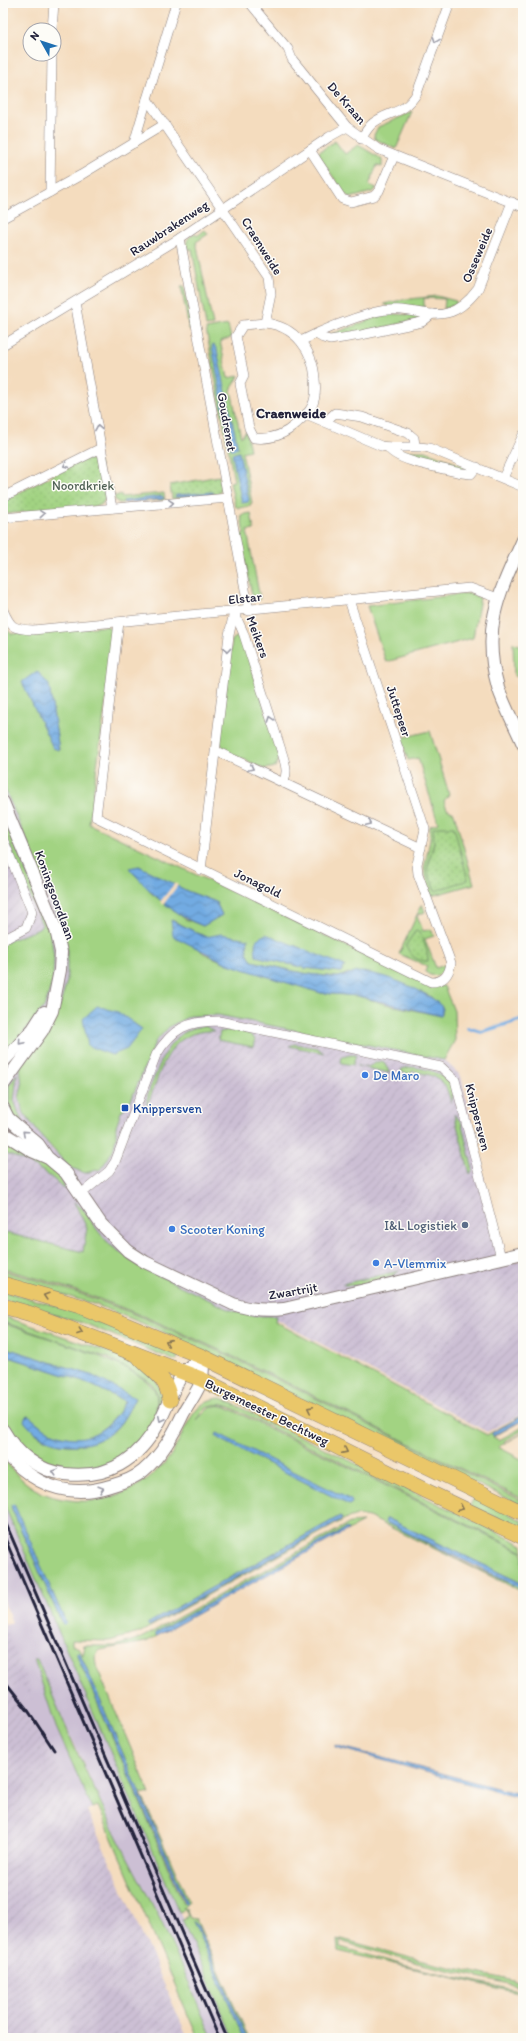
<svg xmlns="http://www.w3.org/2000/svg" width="526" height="2041" font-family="Itim,sans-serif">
	<defs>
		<pattern id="industrial-furrows" width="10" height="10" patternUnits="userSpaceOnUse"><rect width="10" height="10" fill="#ccbfd4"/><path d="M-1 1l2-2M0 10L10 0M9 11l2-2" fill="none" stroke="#afa4b7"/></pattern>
		<pattern id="park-dots" width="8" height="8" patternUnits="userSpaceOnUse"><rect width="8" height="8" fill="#a2d382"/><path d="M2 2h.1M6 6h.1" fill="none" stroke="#8bb571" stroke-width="1.8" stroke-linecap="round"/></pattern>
		<pattern id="water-waves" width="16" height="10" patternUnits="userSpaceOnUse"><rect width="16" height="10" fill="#72abe2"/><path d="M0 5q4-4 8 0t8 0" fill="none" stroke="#5d8bb8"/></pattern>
	</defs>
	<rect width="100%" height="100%" fill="#fdfcf7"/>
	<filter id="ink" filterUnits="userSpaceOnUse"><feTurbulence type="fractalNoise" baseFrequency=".025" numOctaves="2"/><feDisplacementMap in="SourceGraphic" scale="8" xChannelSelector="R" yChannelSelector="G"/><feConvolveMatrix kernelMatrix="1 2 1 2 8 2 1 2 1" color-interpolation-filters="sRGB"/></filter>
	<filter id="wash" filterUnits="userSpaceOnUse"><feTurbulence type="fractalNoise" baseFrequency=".012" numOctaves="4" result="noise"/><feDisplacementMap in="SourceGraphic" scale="16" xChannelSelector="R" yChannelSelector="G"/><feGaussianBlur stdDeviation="0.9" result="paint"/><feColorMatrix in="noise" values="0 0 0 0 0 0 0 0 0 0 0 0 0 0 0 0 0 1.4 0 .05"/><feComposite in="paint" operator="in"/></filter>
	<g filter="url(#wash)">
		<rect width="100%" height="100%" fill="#f4dcbe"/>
		<g fill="url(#industrial-furrows)">
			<polygon points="3,784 57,914 67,948 67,981 60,1005 46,1034 20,1066 22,1086 19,1098 24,1113 52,1149 70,1167 85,1173 116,1138 116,1127 121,1112 131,1100 155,1042 170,1026 190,1016 218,1015 444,1060 461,1076 502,1264 523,1260 523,1414 487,1432 278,1321 249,1323 3,1236"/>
			<polygon points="3,1621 188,2038 3,2038"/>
		</g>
		<polygon fill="#ccbfd4" points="3,1502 144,1827 233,2038 212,2038 186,1976 161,1921 118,1839 35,1659 56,1727 92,1808 78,1814 72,1793 63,1775 45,1744 3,1684 3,1675 16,1690 23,1687 32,1700 27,1685 28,1684 26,1678 4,1626 12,1622 3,1601"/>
		<g fill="#a2d382" stroke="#627a5e" fill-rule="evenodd">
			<polygon points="412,112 396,149 375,139 374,135 378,127"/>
			<polygon points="335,141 345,154 358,145 382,159 382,167 377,165 369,185 377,188 372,192 350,198 344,193 319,156 319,152"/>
			<path d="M205 230 208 234 196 242 213 325 206 326 192 249H187C186 240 187 238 195 233L197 236Z"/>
			<polygon points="181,286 184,286 192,329 189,329"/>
			<polygon points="437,296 456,301 456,304 444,309 445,299 424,298 424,308 388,306 384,304 401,300"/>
			<polygon points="389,314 420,315 422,319 353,334 327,336 375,318"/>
			<polygon points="228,325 231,338 220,341 228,378 239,376 231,390 241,437 246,431 250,450 242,452 252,503 250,504 250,506 239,508 235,506 230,482 234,481 206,329"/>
			<polygon points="395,451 426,451 470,469 468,471 397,454"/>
			<polygon points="164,493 165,500 119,503 116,501 114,496 121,495 121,497"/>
			<polygon points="251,513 254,530 247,531 260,599 253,600 240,535 244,534 241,515"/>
			<polygon points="470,593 480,598 473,638 386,662 367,606"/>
			<path d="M3 624 11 634 107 626 115 635 89 824 325 936 433 986H444L454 1011 455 1040 444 1060 218 1015 190 1016 170 1026 155 1042 131 1100 121 1112 116 1127V1138L113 1150 101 1169 85 1173 69 1167 38 1132 24 1113 19 1098 22 1086 20 1066 46 1034 60 1005 67 981V948L57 914 3 784ZM22 682 49 685 59 750ZM139 866 187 891 216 902 222 915 203 926 185 919 151 893ZM172 920 206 937 247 952 252 961 306 974 339 977 348 973 399 982 430 996 443 1009 441 1016 385 1004 358 996 321 993 228 964 203 953ZM256 956 328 960 345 966 341 972 305 968Z"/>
			<polygon points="236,637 243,639 280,757 275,767 264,769 224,750 220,741 232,640"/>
			<polygon points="513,643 523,646 523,678 514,676"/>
			<path d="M430 731 449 794 444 801 447 809 454 813 474 884 431 896 424 869 430 840V826L438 823 418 758 408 760 401 738ZM434 842 435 891 427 870Z"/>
			<polygon points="3,816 50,929 54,957 53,980 44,1007 3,1058 3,943 39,929 42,925 3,829"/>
			<polygon points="422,904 425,912 417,915 423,931 431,929 434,936 425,939 436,968 444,965 444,970 438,976 430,975 425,972 427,966 399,954"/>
			<path d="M205 1026 214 1031C168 1029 161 1071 147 1106 146 1095 151 1086 155 1076 164 1052 176 1028 205 1026Z"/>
			<polygon points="229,1030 248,1033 255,1039 253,1047 218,1040 220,1032"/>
			<polygon points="294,1044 317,1048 324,1053 289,1046"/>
			<polygon points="350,1055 356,1055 353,1065 341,1063 342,1057"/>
			<polygon points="383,1061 390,1073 357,1066 368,1067 377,1062"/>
			<path d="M409 1067C428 1068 462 1077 451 1103 445 1077 437 1076 412 1071L410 1080 400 1077V1076L409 1078 410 1074 401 1072 402 1069Z"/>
			<polygon points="17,1074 14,1100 23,1125 11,1113 9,1106 9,1085"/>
			<polygon points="454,1114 461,1122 473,1170 470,1174"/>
			<path d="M3 1146C22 1152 64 1167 65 1190 48 1172 27 1160 3 1153Z"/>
			<path d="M74 1202 83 1209 98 1231 110 1245 141 1267 230 1310 253 1316H276L275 1322 487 1435 523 1415 492 1433 494 1436 523 1420 493 1437 499 1440 523 1427V1430L504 1441 505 1443 523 1433 498 1447 523 1460V1499C449 1463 374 1426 300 1389 204 1342 108 1295 3 1269V1232L83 1252 87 1228Z"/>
			<path d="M3 1271C110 1297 207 1345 305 1393 378 1429 450 1465 523 1501V1506L159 1330 97 1305 3 1277Z"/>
			<path d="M399 1271C390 1280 353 1289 342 1284Z"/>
			<polygon points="3,1291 81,1313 173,1352 178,1356 176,1361 86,1324 3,1299"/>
			<path d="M3 1316 109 1352 143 1370 156 1380 163 1399 149 1433 123 1459 88 1471 54 1467 27 1453 10 1433 3 1422V1387L8 1383 3 1374V1355L83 1381 125 1401C101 1445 65 1450 29 1416L26 1417C28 1421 30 1427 33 1431 53 1450 89 1449 111 1433 122 1425 128 1411 135 1398L91 1375 3 1347V1323C34 1335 141 1363 155 1391 159 1399 155 1406 156 1414L158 1404 157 1393 152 1384 144 1378 108 1358 3 1322Z"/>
			<path d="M221 1398 523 1545V1552L230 1407C216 1401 203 1406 197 1420 206 1411 212 1402 226 1407L523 1553V1584L387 1518 385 1522 473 1567 523 1589V1592L369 1517 357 1515 345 1519 139 1633 109 1641 72 1640V1645L79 1648 83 1655 85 1646H83H115L141 1638 350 1523 363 1522 348 1530 346 1528 155 1633 157 1636 146 1642 99 1650 95 1657 96 1665 150 1794 141 1793 189 1902 183 1908 186 1909 190 1918 196 1919 249 2038H247L197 1925 193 1921 244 2038H233L182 1919 188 1916 185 1910 179 1912 3 1502V1457C20 1482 38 1496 69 1500 107 1506 144 1488 168 1459 184 1439 190 1398 221 1398ZM13 1504 66 1623V1624L61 1621 12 1509ZM340 1516 342 1519 149 1626 147 1624ZM80 1653 185 1899 187 1903H183L77 1655Z"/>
			<polygon points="474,1497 523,1521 523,1530 470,1506"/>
			<polygon points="34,1659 37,1659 74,1746 118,1839 161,1921 186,1976 212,2038 198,2038 98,1806 92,1808 56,1727"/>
			<polygon points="342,1939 418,1960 523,1983 523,1987 409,1961 340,1941 340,1947 407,1966 523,1992 523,1994 338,1951 337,1940 341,1941"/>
		</g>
		<g fill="url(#park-dots)" stroke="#627a5e">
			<polygon points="84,459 90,459 99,463 106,497 102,504 98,506 3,514 3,501"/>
			<polygon points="219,476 221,490 218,494 172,499 170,485"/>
			<polygon points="437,827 454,827 468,880 435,891 427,870 434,842 433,828"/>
			<path d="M416 930 420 932C424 941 428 951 428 961 416 962 410 955 406 945Z"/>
		</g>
		<g fill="url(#water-waves)" stroke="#4a668e">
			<polygon points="214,345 217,350 238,448 231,450 212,346"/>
			<polygon points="239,452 249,500 248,502 242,503 232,454"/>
			<polygon points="212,492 214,493 212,494 175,497 176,495"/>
			<polygon points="162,496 164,498 162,499 124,503 123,501"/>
			<polygon points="37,671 49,685 59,750 53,748 22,682"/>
			<path d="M139 866 187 891 216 902 222 915 203 926C171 914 151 893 129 868Z"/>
			<path d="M171 920 206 937 221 934 248 939 247 952 252 961C274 966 296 973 318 975 324 976 333 978 339 977 347 975 352 972 360 972 380 972 431 992 443 1008L441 1016 358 996 321 993 281 981 228 964 173 936Z"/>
			<polygon points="266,934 345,966 341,972 305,968 256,956 255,944 257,939"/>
			<polygon points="97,1006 118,1012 142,1029 127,1049 112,1055 88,1046 83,1019"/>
			<path d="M3 1347 91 1375 135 1398C129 1409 124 1421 115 1429 90 1453 45 1450 24 1421L25 1418 29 1416C64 1449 103 1445 125 1401L83 1381 3 1355Z"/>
			<polygon points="523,1416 523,1420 493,1436 492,1433"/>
			<polygon points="217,1433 351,1500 352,1503 349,1505 222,1440 216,1436"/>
			<polygon points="14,1504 66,1623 64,1625 61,1621 12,1509 11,1505"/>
			<polygon points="340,1516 342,1519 149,1626 147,1624"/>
			<polygon points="387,1518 523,1584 523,1589 385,1522"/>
			<polygon points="347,1528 348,1530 157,1636 155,1633"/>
			<polygon points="77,1652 80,1653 185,1899 187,1903 185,1904 77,1655"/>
			<polygon points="335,1745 523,1795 523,1799 335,1747"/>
			<polygon points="193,1921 197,1925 247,2038 244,2038"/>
		</g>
		<polygon fill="#f4dcbe" points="175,883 178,885 163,905 160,902"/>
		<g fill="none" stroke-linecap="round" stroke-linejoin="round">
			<polyline stroke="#72abe2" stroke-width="3.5" points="468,1028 481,1032 523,1019"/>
		</g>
	</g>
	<g filter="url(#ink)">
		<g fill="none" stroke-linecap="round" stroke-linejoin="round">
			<g stroke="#8b7f7c" stroke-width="10">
				<g id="minor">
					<polyline points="176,3 147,99 269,277 271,294 265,323"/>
					<polyline points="250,3 288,49 292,59 347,127 378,149 523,207"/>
					<polyline points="52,30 54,3"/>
					<path d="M361 139C365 133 368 127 373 123 390 110 404 115 417 93L450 3"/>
					<polyline points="134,143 147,99"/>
					<polyline points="310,150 342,199 351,202 374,196 379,191 394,156"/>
					<polyline points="50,192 52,54"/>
					<polyline points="3,218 81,175 165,124"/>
					<polyline points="180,238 249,611"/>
					<polyline points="75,302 112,508"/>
					<path d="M265 323C295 326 313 350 315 379 316 388 316 398 312 406 309 413 302 419 296 424 284 435 271 440 254 438L249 428 240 384 244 376 236 336 243 325Z"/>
					<polyline points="316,334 323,338 330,340 361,335 422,322 432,314"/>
					<path d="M301 341C324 329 350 319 375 312 419 301 443 336 478 289L512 202"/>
					<polyline points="3,345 180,238 329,137 347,127"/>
					<path d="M306 414 381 446C397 449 412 445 429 448L523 487"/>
					<polyline points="325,422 335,413 362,417 408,433 414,438 415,445"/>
					<path d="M388 447C395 462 446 469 462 473L471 474 477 467"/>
					<polyline points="503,478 523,435"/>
					<polyline points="3,497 101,448"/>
					<polyline points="3,518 228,498"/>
					<path d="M3 610C11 628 13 629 33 630L470 588 498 598"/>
					<path d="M234 612 243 632 283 756C286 766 288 774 283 783"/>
					<path d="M119 622 96 817 431 982C444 982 449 975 451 963L418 874 417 864 425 829 349 600"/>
					<polyline points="216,751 421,848"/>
					<polyline points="3,839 32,912 26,928 3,940"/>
					<polyline points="201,870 229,635 234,612"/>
					<path d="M81 1194 109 1171 115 1162 156 1055C173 1028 187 1021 219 1021L441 1067 455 1080 501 1258"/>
				</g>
			</g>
			<g stroke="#8b7f7c" stroke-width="14">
				<g id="tertiary">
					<path d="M523 540C499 593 481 628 498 687 504 706 515 725 523 744"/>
					<polyline points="3,802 48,910 56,930 61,952 60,970 52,1011 42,1031 3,1085"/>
					<polyline points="3,1062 33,1029 44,1012"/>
					<path d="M3 1108 8 1118 38 1144 47 1157 66 1173 101 1224 128 1251 145 1262 233 1304C250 1310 265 1311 284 1309L523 1253"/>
					<polyline points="3,1133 32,1151 46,1157"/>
					<path d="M3 1430C16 1453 38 1471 65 1474 107 1479 138 1461 158 1424 167 1409 173 1386 184 1372 188 1366 197 1362 203 1357"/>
					<path d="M3 1450C32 1484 66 1500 110 1486 121 1483 135 1478 143 1471 162 1455 173 1435 183 1414 189 1403 199 1390 202 1379 203 1372 203 1364 203 1357"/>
				</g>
			</g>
			<g stroke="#8b7f7c" stroke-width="16">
				<g id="primary">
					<polyline points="3,1284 80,1306 203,1357 523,1513"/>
					<polyline points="3,1306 31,1314 201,1379 426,1491 523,1537"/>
					<path d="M140 1358C155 1374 166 1376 170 1400"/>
				</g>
			</g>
			<use href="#minor" stroke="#fff" stroke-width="9"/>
			<use href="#tertiary" stroke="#fff" stroke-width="12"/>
			<use href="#primary" stroke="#eac769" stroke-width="15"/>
			<g stroke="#22223b" stroke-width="3">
				<polyline points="3,1517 227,2038"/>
				<polyline points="3,1534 219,2038"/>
				<polyline points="3,1679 29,1712 54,1750"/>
			</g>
		</g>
		<defs><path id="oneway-chevron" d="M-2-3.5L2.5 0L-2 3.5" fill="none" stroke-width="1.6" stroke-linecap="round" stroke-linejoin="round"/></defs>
		<g stroke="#9c9ca7">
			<use href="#oneway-chevron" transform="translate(436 40) rotate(110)"/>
			<use href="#oneway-chevron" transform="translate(98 428) rotate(-100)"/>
			<use href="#oneway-chevron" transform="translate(66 465) rotate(154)"/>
			<use href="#oneway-chevron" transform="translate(171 503) rotate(-5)"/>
			<use href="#oneway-chevron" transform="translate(42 514) rotate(-5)"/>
			<use href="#oneway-chevron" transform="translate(227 650) rotate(96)"/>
			<use href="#oneway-chevron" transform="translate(271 719) rotate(-108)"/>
			<use href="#oneway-chevron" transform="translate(251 768) rotate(25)"/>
			<use href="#oneway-chevron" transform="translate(369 823) rotate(25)"/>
			<use href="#oneway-chevron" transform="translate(21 1042) rotate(131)"/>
			<use href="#oneway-chevron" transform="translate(25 1133) rotate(-138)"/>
			<use href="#oneway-chevron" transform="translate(161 1419) rotate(116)"/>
			<use href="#oneway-chevron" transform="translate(55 1472) rotate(-162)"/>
			<use href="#oneway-chevron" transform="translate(101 1489) rotate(-16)"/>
		</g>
		<g stroke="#867452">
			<use href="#oneway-chevron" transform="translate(46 1296) rotate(-163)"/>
			<use href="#oneway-chevron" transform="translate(80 1332) rotate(20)"/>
			<use href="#oneway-chevron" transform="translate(168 1342) rotate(-156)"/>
			<use href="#oneway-chevron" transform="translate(310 1409) rotate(-154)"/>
			<use href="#oneway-chevron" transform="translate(345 1451) rotate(26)"/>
			<use href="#oneway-chevron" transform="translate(461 1508) rotate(25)"/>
		</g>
	</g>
	<g fill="#3f7fe0" stroke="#fdfcf7" stroke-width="1.5">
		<circle cx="365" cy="1075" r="4"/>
		<circle cx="172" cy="1229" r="4"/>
		<circle cx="376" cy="1263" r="4"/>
	</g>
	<rect fill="#1a4fb4" stroke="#fdfcf7" stroke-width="1.5" x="121" y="1104" width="8" height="8" rx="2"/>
	<circle fill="#5c6f8a" stroke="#fdfcf7" stroke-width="1.5" cx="465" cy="1225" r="4"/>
	<g text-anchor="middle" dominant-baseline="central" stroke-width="3" stroke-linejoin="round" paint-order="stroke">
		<g font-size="13" fill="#22223b" stroke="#fdfcf7">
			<text transform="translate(347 103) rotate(49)">De Kraan</text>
			<text transform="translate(169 228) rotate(-33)">Rauwbrakenweg</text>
			<text transform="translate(262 246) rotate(58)">Craenweide</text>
			<text transform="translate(477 255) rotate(-67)">Osseweide</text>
			<text transform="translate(227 422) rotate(80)">Goudrenet</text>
			<text transform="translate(245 598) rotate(-6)">Elstar</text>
			<text transform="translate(258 637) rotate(70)">Meikers</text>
			<text transform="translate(399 711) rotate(72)">Juttepeer</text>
			<text transform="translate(258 883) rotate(26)">Jonagold</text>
			<text transform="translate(55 895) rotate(70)">Koningsoordlaan</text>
			<text transform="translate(478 1117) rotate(76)">Knippersven</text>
			<text transform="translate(293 1291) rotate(-10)">Zwartrijt</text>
			<text transform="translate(267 1412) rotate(26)">Burgemeester Bechtweg</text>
		</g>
		<g font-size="13" fill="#4f6054" stroke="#fdfcf7">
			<text x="83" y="485">Noordkriek</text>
		</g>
		<g font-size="13" fill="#366cbe" stroke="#fdfcf7" text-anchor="start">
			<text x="373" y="1075">De Maro</text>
			<text x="180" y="1229">Scooter Koning</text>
			<text x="384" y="1263">A-Vlemmix</text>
		</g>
		<g font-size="13" fill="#164399" stroke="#fdfcf7" text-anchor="start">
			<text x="133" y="1108">Knippersven</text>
		</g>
		<g font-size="13" fill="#4e5e75" stroke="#fdfcf7" text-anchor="end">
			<text x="457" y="1225">I&amp;L Logistiek</text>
		</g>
		<g font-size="14" font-weight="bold" fill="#22223b" stroke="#fdfcf7">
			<text x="291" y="413">Craenweide</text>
		</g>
	</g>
	<rect width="526" height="2041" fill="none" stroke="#fdfcf7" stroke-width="16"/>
	<g transform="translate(42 42) rotate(309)"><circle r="19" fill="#fdfcf7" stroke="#a5a5ac"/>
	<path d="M0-3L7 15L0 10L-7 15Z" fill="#1f6fb2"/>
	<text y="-6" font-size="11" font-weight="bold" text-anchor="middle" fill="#22223b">N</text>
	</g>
</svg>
